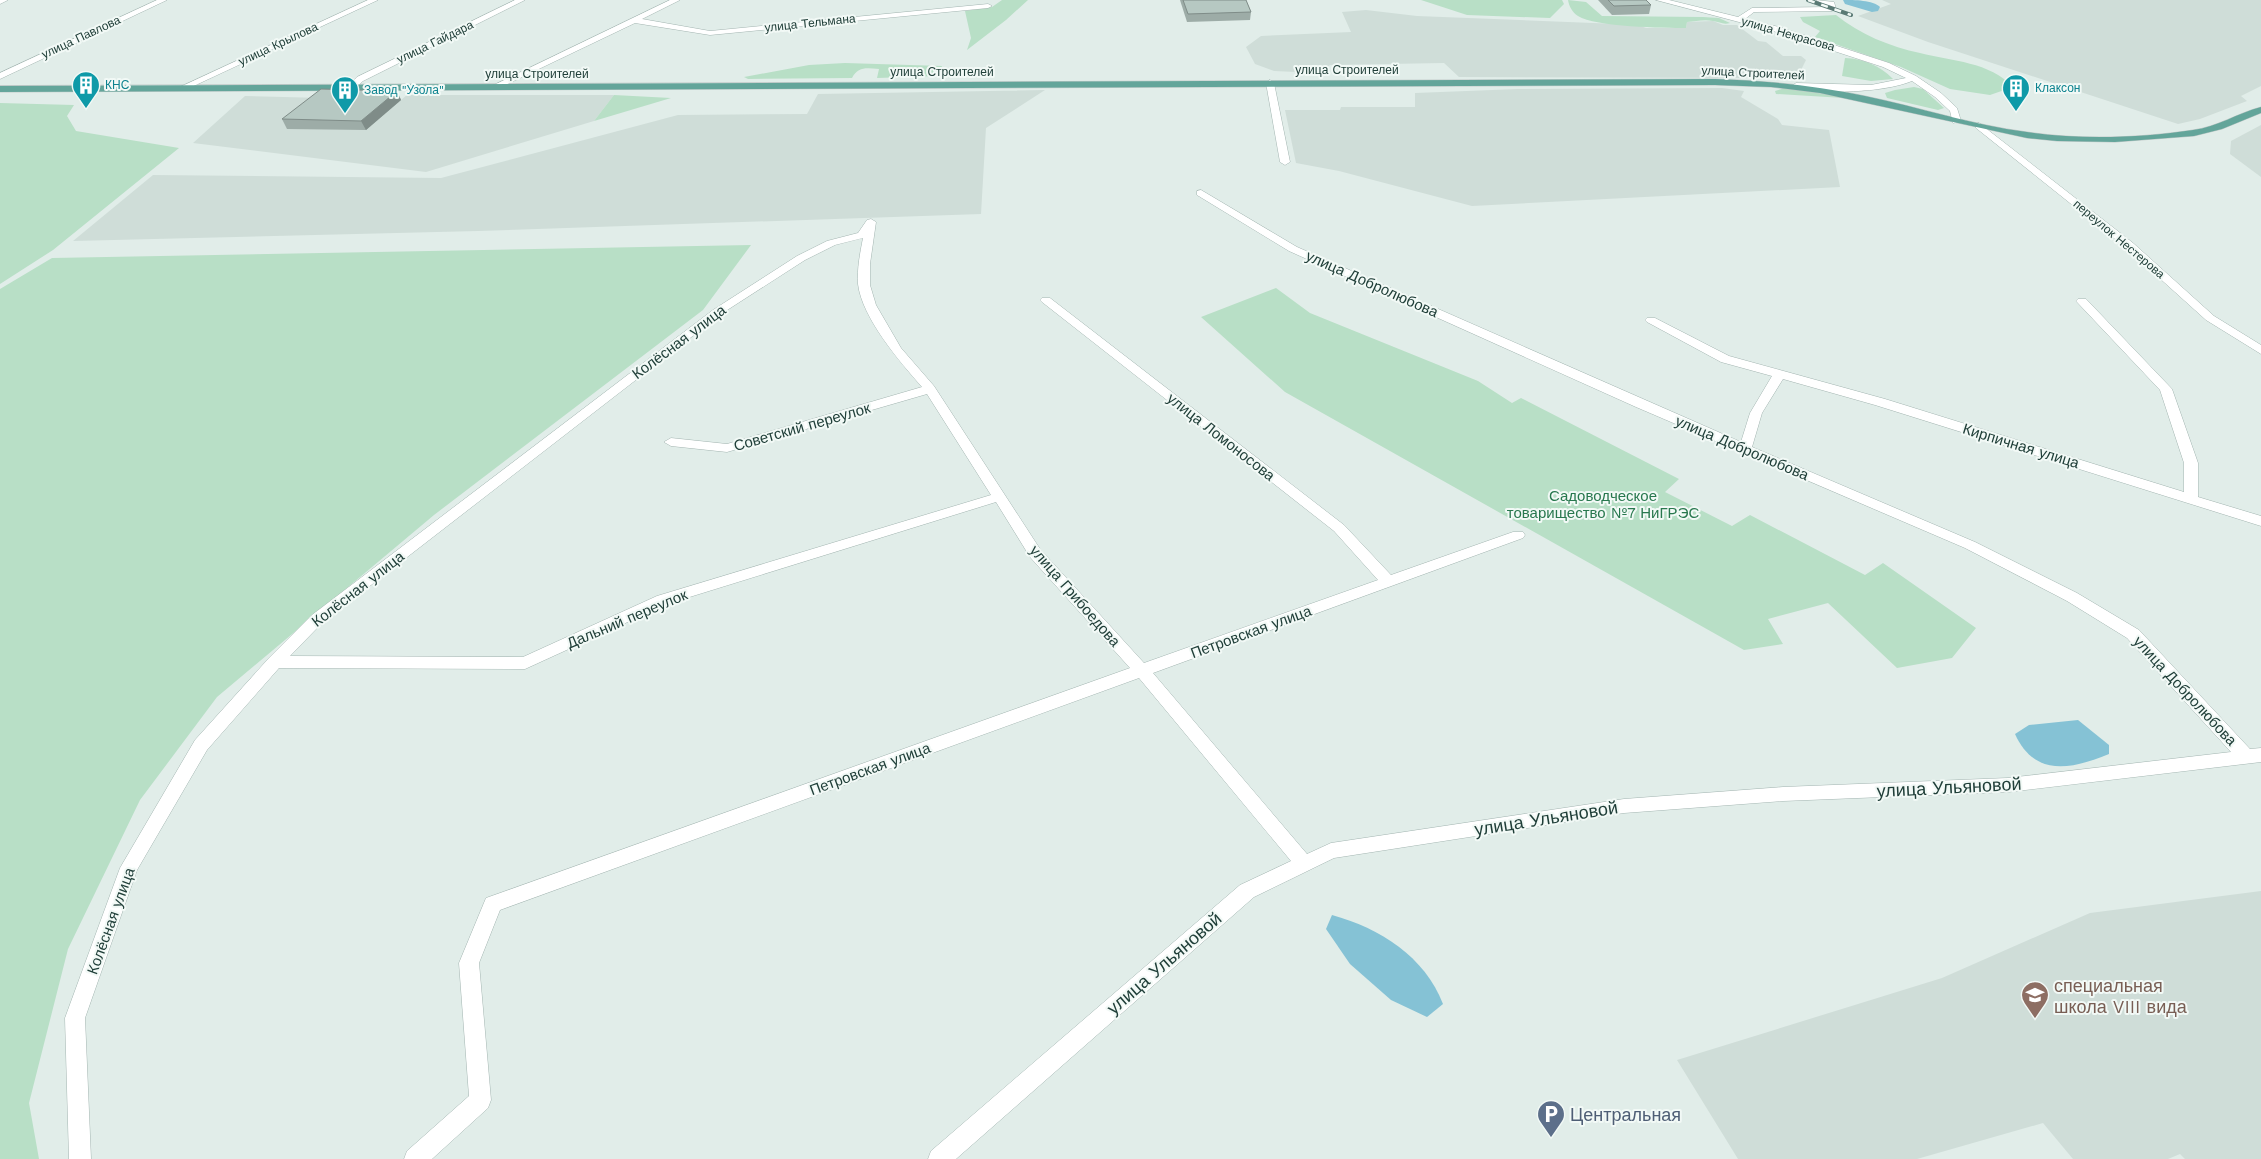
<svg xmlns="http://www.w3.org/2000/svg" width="2261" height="1159" font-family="'Work Sans',sans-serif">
	<rect width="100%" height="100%" fill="#e1ede9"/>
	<g fill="#cfddd8">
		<polygon points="1882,0 2261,0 2261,86 2241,96 2247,101 2200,119 2178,124 1928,42 1858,16 1891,4"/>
		<polygon points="1366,10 1417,16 1618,24 1638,25 1646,28 1686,28 1687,22 1713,21 1723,25 1737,25 1758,41 1766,42 1783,56 1801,56 1806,60 1797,78 1459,77 1444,63 1330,65 1319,73 1274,71 1255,64 1246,47 1261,36 1351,32 1342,12"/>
		<polygon points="1722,88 1744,91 1741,97 1778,119 1782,125 1829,130 1840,187 1472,206 1339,171 1296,163 1285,110 1340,110 1341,107 1415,107 1415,93 1518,89"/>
		<polygon points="1045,90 986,128 981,214 478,231 73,241 153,175 441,178 678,115 807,114 818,94"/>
		<polygon points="407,95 614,95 594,121 426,172 193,143 245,96 401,100"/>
		<polygon points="2261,125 2261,177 2230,154 2231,141"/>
		<polygon points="2261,891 2261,1159 2185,1159 2180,1154 2168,1159 2073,1159 2043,1123 1917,1159 1738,1159 1677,1060 1942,978 2090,913"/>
	</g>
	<g fill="#b8dfc6">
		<polygon points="1002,0 1028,0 1006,20 967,50 971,38 965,11 992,7"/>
		<polygon points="1421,0 1562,0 1564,4 1550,18 1467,15"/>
		<path d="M1568 0 1586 2 1602 16 1703 17 1719 18 1730 23C1723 25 1720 22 1713 21 1705 19 1696 21 1687 22L1686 28C1665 28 1595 27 1578 16 1572 12 1569 6 1568 0Z"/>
		<path d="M1836 15C1859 34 1891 47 1920 53 1952 61 1990 62 2013 87L1990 95 1950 89 1901 67 1815 37 1820 31 1803 22 1800 17Z"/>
		<path d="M1845 58C1864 59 1879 65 1893 79L1871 81 1842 76Z"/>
		<path d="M845 63 942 66 938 76 877 78 879 69C867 68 858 66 852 78L748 79 744 77 809 65Z"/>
		<polygon points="1914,87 1923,89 1944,108 1938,110 1887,98 1885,93 1895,90"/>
		<polygon points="1785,88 1839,96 1844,98 1776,94 1775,91"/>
		<polygon points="614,95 671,98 594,121"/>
		<polygon points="0,103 74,105 67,116 76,131 179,148 53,250 0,284"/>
		<polygon points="751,245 703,310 434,515 217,697 140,800 68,949 29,1103 39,1159 0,1159 0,289 52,258"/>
		<polygon points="1276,288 1310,313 1478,381 1512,403 1521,398 1679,479 1665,492 1732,526 1750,515 1865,575 1883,563 1976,628 1952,658 1897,668 1828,603 1768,619 1783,644 1744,650 1285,392 1201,317"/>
	</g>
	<g fill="#85c2d5">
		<path d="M2078 720 2109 745V754C2072 769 2035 778 2015 734L2029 725Z"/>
		<path d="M1332 915C1380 928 1425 957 1443 1004L1427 1017 1391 1000 1350 964 1326 929Z"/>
	</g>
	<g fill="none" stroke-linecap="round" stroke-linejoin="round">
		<path fill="#85c2d5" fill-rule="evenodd" d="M1843 0C1854 0 1873 0 1880 7L1878 11 1872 12 1845 4Z"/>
		<g stroke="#a3b5b1" stroke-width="1">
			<g id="minor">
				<polygon points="0,0 8,0 0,4"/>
				<polygon points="157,0 167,0 0,79 0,73"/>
				<polygon points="368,0 378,0 185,90 178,88"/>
				<polygon points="515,0 525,0 363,81 354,89 347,87 357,77"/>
				<polygon points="670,0 680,0 642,19 710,31 988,4 992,6 988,8 710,35 635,23 499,88 492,86"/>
				<path d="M1656 0H1669L1738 17 1752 8 1828 7 1816 0 1834 2 1836 9 1832 11 1754 12 1745 19 1779 27 1889 63 1916 76 1941 93 1957 108 1961 121 1953 123 1950 111 1935 97 1912 81C1883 93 1824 94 1793 88L1792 86 1796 83 1871 85 1906 78 1883 67 1773 31Z"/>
				<polygon points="1270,80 1274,83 1290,162 1285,165 1280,162 1266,83"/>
				<polygon points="1979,123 2133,243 2214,316 2261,345 2261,354 2206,320 2125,247 1976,128 1976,124"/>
				<path d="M1201 190 1297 247 1741 442 1750 413 1772 376 1721 362 1647 322 1645 320 1647 318H1655L1729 356 1885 399 2184 492V463L2160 390 2076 301 2078 299H2086L2172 389 2198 463V497L2261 516V526L1875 405 1783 379 1762 413 1752 447 1975 542 2077 593 2139 630 2250 749 2261 748V762L2008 792 1783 801 1624 813 1334 858 1254 897 956 1159H928L931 1151 1240 885 1291 861 1139 678 500 910 479 963 491 1100 488 1108 432 1159H404L407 1151 469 1096 459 963 486 898 1130 668 1030 557 996 502 667 604 525 669 279 668 207 750 137 870 85 1018 91 1159H69L65 1018 120 868 195 740 269 658 312 615 713 310 797 256 827 241 858 233 867 220 871 219 876 222 870 264V285L876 305 901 348 934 386 1040 549 1144 663 1378 580 1334 531 1042 302 1040 300 1042 298H1050L1344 525 1391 575 1513 532H1523L1525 535 1523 538 1153 673 1307 854 1331 843 1624 799 1783 787 2008 778 2231 752 2127 638 2067 601 1965 548 1636 407 1289 251 1197 195V191ZM863 238C860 253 857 269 858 284 862 318 900 362 922 387L727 444 671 438 664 442 671 446 727 452 927 394 991 495 657 596 523 657 290 656 322 623 721 314 805 260 835 245Z"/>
			</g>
		</g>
		<g stroke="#c1c9c8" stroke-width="1">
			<path id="major" d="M1715 79C1766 81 1815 85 1865 96 1919 107 1972 125 2027 132 2081 140 2140 138 2193 130 2217 127 2238 113 2261 107V113L2222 129 2194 136 2115 142 2057 141 2027 138 1820 93 1771 87 1715 85 0 92V86Z"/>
		</g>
		<use href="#minor" fill="#fff" fill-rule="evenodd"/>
		<use href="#major" fill="#63a59a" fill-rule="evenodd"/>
		<g stroke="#5a7a75" stroke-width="4">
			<polyline id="rail" points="1808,0 1851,15"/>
		</g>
		<use href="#rail" stroke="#f2f9f6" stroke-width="2.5" stroke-dasharray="7" stroke-linecap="butt"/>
	</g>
	<g fill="#9daca7">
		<polygon points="1180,0 1246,0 1251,12 1250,20 1187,22"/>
		<polygon points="1598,0 1646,0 1651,5 1649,14 1612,15"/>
		<polygon points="397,91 401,100 366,130 287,129 282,119"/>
	</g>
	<polygon fill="#7f8c88" points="397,91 401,100 366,130 361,121"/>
	<g fill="#b6c8c2" stroke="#7f8c88">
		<polygon points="1183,0 1246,0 1251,12 1188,14"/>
		<polygon points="1608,0 1646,0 1651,5 1614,6"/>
		<polygon points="321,89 397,91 361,121 282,119"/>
	</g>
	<defs>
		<g id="building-pin" transform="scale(1.4375)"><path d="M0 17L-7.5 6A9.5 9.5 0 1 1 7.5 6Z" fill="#0f9aa8" stroke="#f2f9f6"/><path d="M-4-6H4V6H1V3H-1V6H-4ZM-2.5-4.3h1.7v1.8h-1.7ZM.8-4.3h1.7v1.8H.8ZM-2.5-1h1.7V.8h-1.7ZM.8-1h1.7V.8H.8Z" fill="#fff"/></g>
		<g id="school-pin" transform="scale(1.4375)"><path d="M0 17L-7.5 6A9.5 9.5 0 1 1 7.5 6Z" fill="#8d6e63" stroke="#f2f9f6"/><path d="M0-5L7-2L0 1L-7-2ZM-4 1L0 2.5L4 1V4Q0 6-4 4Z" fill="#fff"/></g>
		<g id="parking-pin" transform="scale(1.4375)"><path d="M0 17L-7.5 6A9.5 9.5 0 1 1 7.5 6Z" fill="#5c6f8a" stroke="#f2f9f6"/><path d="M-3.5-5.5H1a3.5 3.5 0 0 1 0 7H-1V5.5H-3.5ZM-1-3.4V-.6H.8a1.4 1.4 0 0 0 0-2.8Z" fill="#fff"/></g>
	</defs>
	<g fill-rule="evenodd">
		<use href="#building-pin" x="86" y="85"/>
		<use href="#building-pin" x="2016" y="88"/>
		<use href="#building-pin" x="345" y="90"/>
		<use href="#school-pin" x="2035" y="995"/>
		<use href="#parking-pin" x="1551" y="1114"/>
	</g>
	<g text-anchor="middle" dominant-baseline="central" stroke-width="4" stroke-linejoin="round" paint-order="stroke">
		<g font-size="12" fill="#203f39" stroke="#f2f9f6">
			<text transform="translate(810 23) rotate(-6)">улица Тельмана</text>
			<text transform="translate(1788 34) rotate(16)">улица Некрасова</text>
			<text transform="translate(81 37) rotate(-25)">улица Павлова</text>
			<text transform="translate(435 42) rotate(-26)">улица Гайдара</text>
			<text transform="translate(278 44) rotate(-25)">улица Крылова</text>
			<text x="1347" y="70">улица Строителей</text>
			<text x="942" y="72">улица Строителей</text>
			<text transform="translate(1753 73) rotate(3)">улица Строителей</text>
			<text x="537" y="74">улица Строителей</text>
			<text transform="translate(2119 239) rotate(40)">переулок Нестерова</text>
		</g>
		<g font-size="12" fill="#0d838f" stroke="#f2f9f6" text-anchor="start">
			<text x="105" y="85">КНС</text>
			<text x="2035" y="88">Клаксон</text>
			<text x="364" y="90">Завод "Узола"</text>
		</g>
		<g font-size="15" fill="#203f39" stroke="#f2f9f6">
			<text transform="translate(1372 284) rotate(24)">улица Добролюбова</text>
			<text transform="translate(679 342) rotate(-37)">Колёсная улица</text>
			<text transform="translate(802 427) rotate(-16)">Советский переулок</text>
			<text transform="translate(1221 437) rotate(38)">улица Ломоносова</text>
			<text transform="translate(2021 446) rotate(17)">Кирпичная улица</text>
			<text transform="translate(1742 448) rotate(23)">улица Добролюбова</text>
			<text transform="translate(358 589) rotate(-38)">Колёсная улица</text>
			<text transform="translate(1075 596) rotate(49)">улица Грибоедова</text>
			<text transform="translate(627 619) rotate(-23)">Дальний переулок</text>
			<text transform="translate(1251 632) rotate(-20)">Петровская улица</text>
			<text transform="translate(2185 691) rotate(47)">улица Добролюбова</text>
			<text transform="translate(870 769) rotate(-20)">Петровская улица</text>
			<text transform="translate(111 921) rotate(-70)">Колёсная улица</text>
		</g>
		<g font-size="15" fill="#28784e" stroke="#f2f9f6">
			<text x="1603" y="496">Садоводческое<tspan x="1603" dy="17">товарищество №7 НиГРЭС</tspan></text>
		</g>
		<g font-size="18" fill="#203f39" stroke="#f2f9f6">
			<text transform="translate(1949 787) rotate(-3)">улица Ульяновой</text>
			<text transform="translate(1546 818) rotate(-9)">улица Ульяновой</text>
			<text transform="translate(1164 963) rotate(-41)">улица Ульяновой</text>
		</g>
		<g font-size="18" fill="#785e54" stroke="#f2f9f6" text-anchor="start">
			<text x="2054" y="985">специальная<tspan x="2054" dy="21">школа VIII вида</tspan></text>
		</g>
		<g font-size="18" fill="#4e5e75" stroke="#f2f9f6" text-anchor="start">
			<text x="1570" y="1114">Центральная</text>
		</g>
	</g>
</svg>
